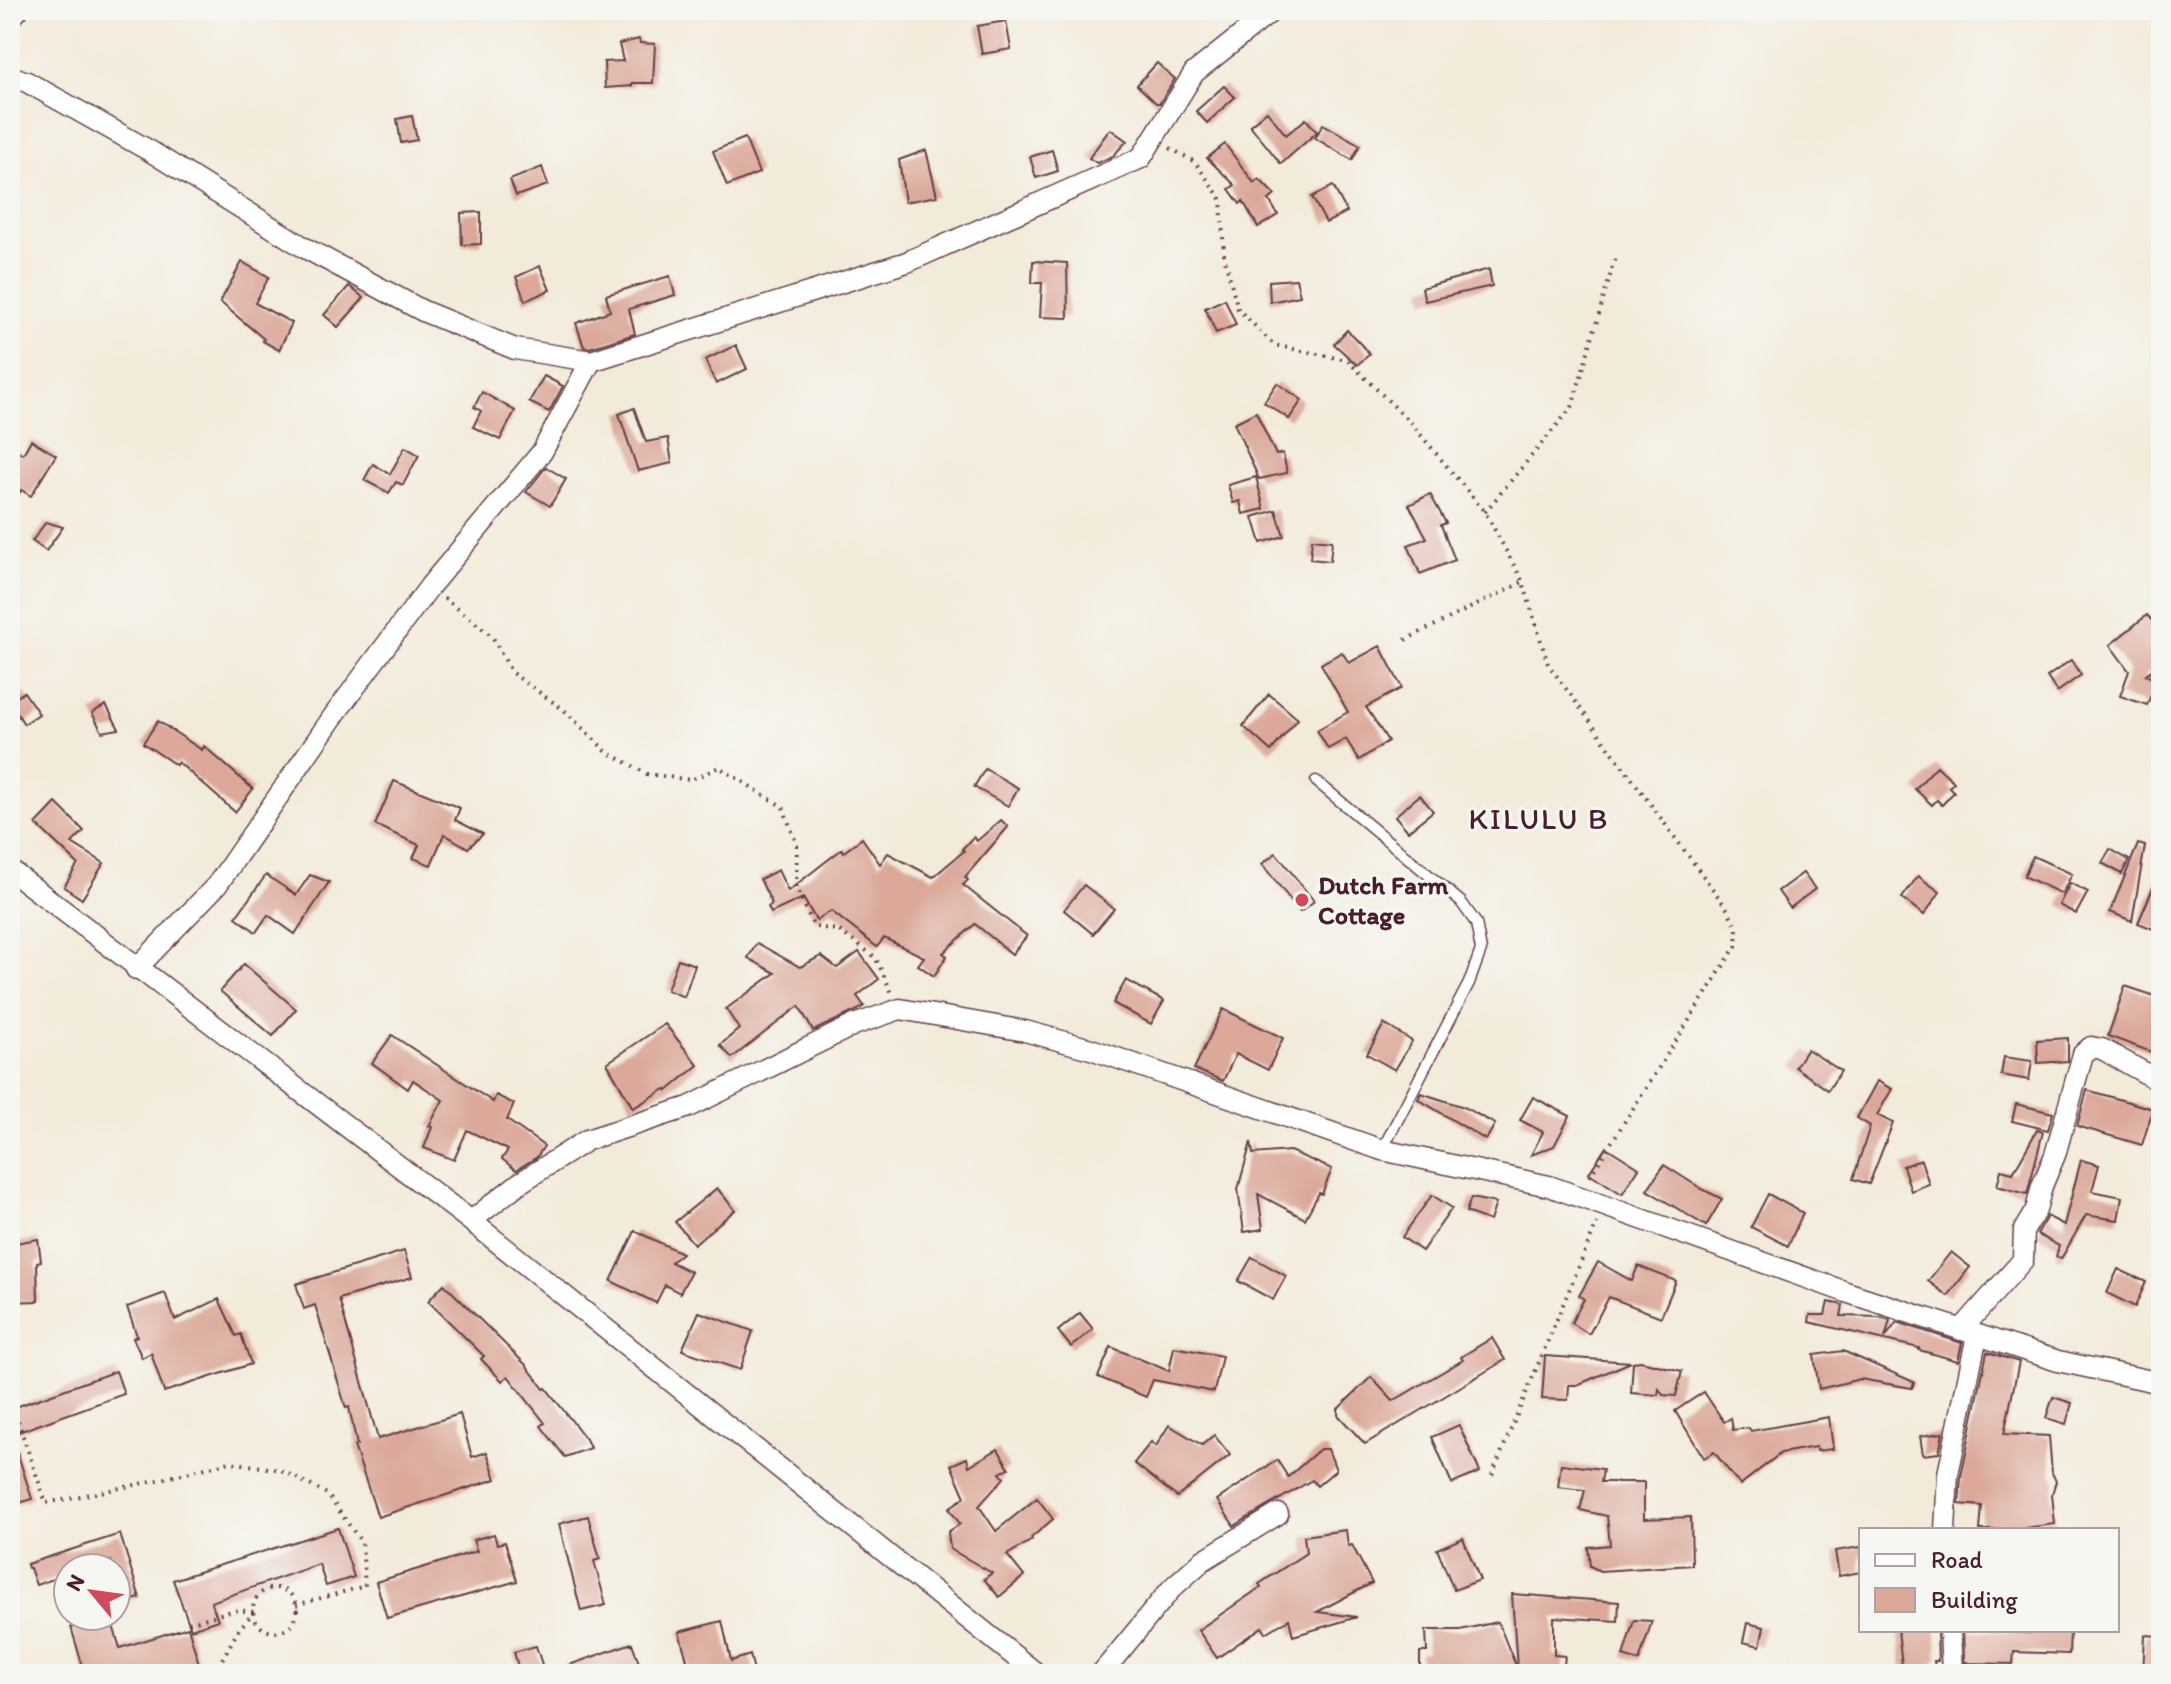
<svg xmlns="http://www.w3.org/2000/svg" width="2171" height="1684" font-family="Itim,sans-serif">
	<rect width="100%" height="100%" fill="#f6f6f2"/>
	<filter id="ink" filterUnits="userSpaceOnUse"><feTurbulence type="fractalNoise" baseFrequency=".0125" numOctaves="2"/><feDisplacementMap in="SourceGraphic" scale="16" xChannelSelector="R" yChannelSelector="G"/><feConvolveMatrix kernelMatrix="1 2 1 2 8 2 1 2 1" color-interpolation-filters="sRGB"/></filter>
	<filter id="wash" filterUnits="userSpaceOnUse"><feTurbulence type="fractalNoise" baseFrequency=".006" numOctaves="4" result="noise"/><feDisplacementMap in="SourceGraphic" scale="32" xChannelSelector="R" yChannelSelector="G"/><feGaussianBlur stdDeviation="1.8" result="paint"/><feColorMatrix in="noise" values="0 0 0 0 0 0 0 0 0 0 0 0 0 0 0 0 0 1.4 0 .05"/><feComposite in="paint" operator="in"/></filter>
	<g filter="url(#wash)">
		<rect width="100%" height="100%" fill="#f3ebda"/>
		<g id="blocks">
			<g fill="#dba89a">
				<polygon points="1006,21 1011,49 982,54 977,26"/>
				<polygon points="639,39 640,43 655,44 653,83 632,83 632,86 605,88 604,62 623,61 619,44"/>
				<polygon points="1157,63 1175,79 1160,103 1156,103 1137,85"/>
				<polygon points="1224,86 1235,97 1207,123 1196,111"/>
				<polygon points="1267,111 1286,135 1306,119 1317,132 1281,164 1250,125"/>
				<polygon points="412,116 417,140 401,143 397,119"/>
				<polygon points="1323,124 1360,145 1352,160 1315,138"/>
				<polygon points="1110,129 1127,141 1113,156 1097,163 1089,158"/>
				<polygon points="745,138 759,173 727,186 713,151"/>
				<polygon points="1225,144 1254,183 1259,179 1275,195 1269,200 1278,215 1258,227 1243,201 1240,204 1229,189 1235,185 1207,158"/>
				<polygon points="926,150 937,196 905,202 899,160"/>
				<polygon points="1052,150 1058,171 1036,178 1030,157"/>
				<polygon points="542,167 548,185 516,196 510,180"/>
				<polygon points="1333,186 1347,212 1326,223 1312,197"/>
				<polygon points="481,212 481,244 462,245 461,213"/>
				<polygon points="1033,261 1067,263 1068,318 1040,317 1042,283 1032,283"/>
				<polygon points="242,262 269,277 255,303 292,323 279,350 263,341 264,339 220,302"/>
				<polygon points="540,266 550,290 525,301 516,277"/>
				<polygon points="1489,269 1492,286 1425,301 1422,288"/>
				<polygon points="670,276 675,295 629,309 635,334 590,348 584,347 576,323 610,311 606,295"/>
				<polygon points="1296,279 1300,296 1270,302 1269,281"/>
				<polygon points="349,286 364,298 338,327 324,315"/>
				<polygon points="1225,299 1236,325 1216,333 1205,308"/>
				<polygon points="1347,330 1370,354 1357,365 1334,344"/>
				<polygon points="736,345 747,369 716,384 705,360"/>
				<polygon points="544,376 563,386 549,412 529,402"/>
				<polygon points="1277,383 1302,400 1289,419 1264,402"/>
				<polygon points="482,392 515,411 500,440 473,427 481,411 474,407"/>
				<polygon points="634,408 646,442 668,438 672,463 638,471 619,414"/>
				<polygon points="1256,412 1276,455 1283,453 1287,473 1259,479 1234,423"/>
				<polygon points="31,440 56,455 31,496 21,490 10,511 10,447 23,454"/>
				<polygon points="405,447 419,455 403,485 396,482 389,493 364,480 373,464 390,474"/>
				<polygon points="546,467 566,479 550,506 526,492"/>
				<polygon points="1256,477 1264,509 1243,514 1240,501 1233,503 1228,485"/>
				<polygon points="1430,494 1446,523 1441,525 1455,560 1420,574 1408,545 1427,538 1409,505"/>
				<polygon points="1276,510 1284,536 1261,543 1253,517"/>
				<polygon points="46,522 63,527 46,551 32,541"/>
				<polygon points="1312,539 1332,541 1330,561 1310,559"/>
				<polygon points="2147,615 2161,631 2161,650 2155,655 2161,663 2145,675 2157,680 2147,705 2120,696 2129,671 2110,645"/>
				<polygon points="1380,646 1402,688 1366,707 1388,741 1359,760 1346,739 1328,749 1317,730 1348,712 1321,664 1342,652 1349,663"/>
				<polygon points="2071,660 2081,675 2057,692 2047,677"/>
				<polygon points="24,692 39,714 24,724 10,702"/>
				<polygon points="1269,694 1298,719 1271,751 1243,726"/>
				<polygon points="106,705 119,729 102,732 92,713"/>
				<polygon points="158,721 202,750 204,746 253,789 235,812 178,762 176,765 143,743"/>
				<polygon points="1937,766 1954,782 1949,787 1954,792 1942,805 1937,800 1932,805 1915,789"/>
				<polygon points="985,769 1018,788 1008,806 974,787"/>
				<polygon points="394,781 460,808 455,820 483,834 468,848 444,834 431,865 413,858 419,845 375,825"/>
				<polygon points="1420,795 1433,811 1408,831 1395,816"/>
				<polygon points="56,803 84,831 72,843 104,863 82,899 64,887 78,864 36,824"/>
				<polygon points="1001,820 1008,827 965,877 968,880 963,885 1027,936 1012,954 975,924 943,953 947,956 934,976 918,965 924,957 884,938 877,947 831,911 816,920 803,898 771,913 768,907 772,904 760,879 778,870 788,891 842,849 844,852 862,838 880,864 888,853 933,877 964,851 962,849 973,837 977,841"/>
				<polygon points="2138,844 2145,846 2132,921 2110,912"/>
				<polygon points="2110,849 2129,860 2122,874 2102,863"/>
				<polygon points="1276,853 1314,901 1300,912 1262,864"/>
				<polygon points="2033,856 2072,874 2062,894 2024,876"/>
				<polygon points="2161,869 2161,932 2138,923"/>
				<polygon points="1803,873 1815,889 1790,908 1778,891"/>
				<polygon points="266,875 296,895 310,875 329,882 295,934 268,915 256,932 236,917"/>
				<polygon points="1918,876 1940,892 1924,915 1902,898"/>
				<polygon points="2070,883 2088,892 2076,914 2059,905"/>
				<polygon points="1084,885 1114,909 1093,934 1064,910"/>
				<polygon points="757,943 800,967 821,956 837,968 859,952 879,979 857,996 864,1006 858,1010 813,1031 799,1006 732,1058 720,1045 739,1029 726,1009 775,973 748,958"/>
				<polygon points="678,959 695,965 684,997 667,990"/>
				<polygon points="244,964 296,1009 273,1036 220,991"/>
				<polygon points="1126,980 1164,1001 1151,1024 1113,1003"/>
				<polygon points="2125,986 2161,998 2161,1030 2154,1053 2108,1036"/>
				<polygon points="1223,1009 1283,1038 1268,1070 1236,1054 1223,1081 1194,1069"/>
				<polygon points="665,1024 698,1065 667,1091 665,1089 633,1108 607,1063"/>
				<polygon points="1384,1024 1412,1041 1395,1070 1367,1054"/>
				<polygon points="392,1035 493,1102 496,1095 514,1104 507,1120 544,1146 537,1157 516,1170 502,1159 508,1150 467,1130 454,1160 424,1148 432,1127 429,1126 443,1100 413,1080 408,1089 372,1063"/>
				<polygon points="2068,1038 2068,1061 2038,1063 2037,1040"/>
				<polygon points="1807,1049 1841,1071 1828,1090 1795,1067"/>
				<polygon points="2004,1057 2032,1061 2029,1080 2001,1075"/>
				<polygon points="1877,1081 1892,1089 1877,1115 1893,1123 1869,1184 1853,1179 1870,1126 1857,1118"/>
				<polygon points="2087,1090 2153,1109 2142,1145 2077,1126"/>
				<polygon points="1421,1093 1464,1107 1495,1124 1486,1140 1418,1099"/>
				<polygon points="1533,1097 1570,1116 1554,1146 1531,1155 1543,1132 1520,1120"/>
				<polygon points="2016,1104 2053,1113 2048,1130 2012,1121"/>
				<polygon points="2037,1130 2043,1132 2027,1194 1997,1186 2001,1170 2013,1173"/>
				<polygon points="1251,1142 1253,1154 1290,1151 1332,1169 1322,1194 1319,1193 1305,1219 1258,1194 1263,1229 1244,1232 1238,1189"/>
				<polygon points="1606,1147 1639,1168 1622,1194 1589,1173"/>
				<polygon points="1921,1160 1929,1184 1911,1191 1903,1166"/>
				<polygon points="2081,1160 2099,1165 2092,1191 2122,1197 2118,1220 2086,1215 2061,1259 2056,1257 2059,1246 2037,1234 2047,1216 2064,1225"/>
				<polygon points="1664,1165 1700,1188 1722,1199 1706,1226 1647,1190"/>
				<polygon points="717,1188 735,1210 694,1244 675,1222"/>
				<polygon points="1768,1194 1803,1213 1788,1246 1751,1227"/>
				<polygon points="1432,1195 1452,1208 1422,1251 1402,1237"/>
				<polygon points="1471,1198 1496,1203 1490,1221 1466,1212"/>
				<polygon points="635,1231 682,1253 671,1262 691,1272 680,1293 665,1285 656,1303 611,1281"/>
				<polygon points="38,1239 41,1261 37,1262 38,1301 10,1302 10,1244"/>
				<polygon points="404,1251 412,1277 339,1299 378,1439 460,1414 472,1457 487,1452 496,1479 378,1517 354,1446 357,1445 349,1407 346,1408 315,1305 304,1309 296,1284"/>
				<polygon points="1951,1252 1970,1267 1948,1296 1928,1281"/>
				<polygon points="1252,1257 1286,1276 1273,1300 1238,1281"/>
				<polygon points="1598,1262 1632,1281 1638,1266 1676,1281 1661,1317 1609,1297 1589,1334 1571,1323 1584,1299 1579,1296"/>
				<polygon points="2118,1269 2146,1282 2135,1307 2107,1293"/>
				<polygon points="444,1284 526,1365 544,1389 546,1388 586,1439 590,1448 565,1457 541,1426 545,1423 508,1376 502,1381 481,1359 484,1356 428,1301"/>
				<polygon points="165,1293 175,1320 219,1299 236,1336 241,1334 251,1364 164,1392 151,1353 142,1358 133,1338 137,1336 127,1307"/>
				<polygon points="1828,1302 1843,1305 1841,1316 1880,1317 1890,1320 1885,1338 1897,1322 1962,1343 1958,1361 1919,1350 1919,1348 1809,1322 1810,1315 1825,1315"/>
				<polygon points="699,1312 753,1331 740,1370 682,1350"/>
				<polygon points="1080,1313 1093,1329 1071,1347 1058,1331"/>
				<polygon points="1492,1338 1505,1360 1365,1444 1338,1415 1338,1409 1371,1377 1393,1401 1463,1360 1461,1357"/>
				<polygon points="1111,1347 1169,1371 1174,1347 1222,1356 1214,1392 1153,1380 1146,1397 1098,1377"/>
				<polygon points="1843,1351 1914,1382 1912,1388 1860,1379 1819,1389 1814,1355"/>
				<polygon points="1987,1352 2019,1362 2004,1434 2049,1436 2052,1473 2056,1481 2052,1494 2055,1524 2025,1528 2025,1530 1980,1530 1982,1506 1959,1504 1961,1476"/>
				<polygon points="1545,1356 1631,1362 1577,1385 1569,1385 1568,1400 1542,1399"/>
				<polygon points="1641,1361 1682,1371 1676,1396 1663,1395 1659,1389 1658,1395 1631,1393 1633,1362"/>
				<polygon points="116,1371 124,1394 10,1435 10,1409"/>
				<polygon points="1704,1392 1724,1422 1731,1418 1733,1430 1749,1428 1751,1431 1829,1417 1833,1449 1817,1451 1816,1447 1781,1453 1740,1485 1714,1452 1704,1458 1675,1411"/>
				<polygon points="2053,1397 2072,1403 2066,1424 2046,1418"/>
				<polygon points="1169,1425 1202,1445 1214,1435 1230,1455 1177,1497 1134,1463 1151,1442 1156,1446"/>
				<polygon points="1459,1425 1480,1472 1452,1484 1432,1437"/>
				<polygon points="1943,1433 1939,1453 1923,1455 1920,1436"/>
				<polygon points="10,1442 14,1442 32,1499 10,1506"/>
				<polygon points="998,1449 1009,1468 1000,1473 1004,1478 979,1506 996,1531 1037,1498 1053,1519 1031,1538 1032,1540 1007,1555 1024,1576 999,1597 984,1579 992,1573 950,1549 948,1532 960,1524 949,1508 965,1497 951,1465 967,1458 969,1466"/>
				<polygon points="1320,1449 1328,1449 1336,1470 1317,1486 1312,1480 1234,1526 1217,1500 1277,1460 1288,1477"/>
				<polygon points="1561,1464 1603,1469 1601,1482 1644,1482 1644,1519 1691,1517 1692,1565 1600,1571 1590,1566 1588,1547 1610,1545 1607,1516 1580,1510 1585,1490 1558,1487"/>
				<polygon points="588,1516 600,1559 594,1561 606,1605 581,1611 559,1524"/>
				<polygon points="338,1528 354,1577 326,1586 319,1564 211,1602 218,1620 191,1629 173,1580"/>
				<polygon points="1346,1530 1348,1546 1352,1545 1372,1583 1317,1612 1357,1617 1293,1636 1289,1619 1266,1633 1262,1627 1217,1658 1198,1630 1261,1587 1259,1584 1306,1553 1304,1536"/>
				<polygon points="120,1534 140,1598 121,1603 116,1582 116,1568 112,1568 111,1561 88,1568 68,1568 68,1574 36,1585 30,1568 28,1568 27,1564"/>
				<polygon points="494,1534 497,1544 505,1542 517,1581 387,1618 376,1582 477,1551 473,1540"/>
				<polygon points="1463,1538 1480,1580 1454,1590 1437,1549"/>
				<polygon points="1861,1547 1861,1572 1839,1576 1835,1551"/>
				<polygon points="1512,1594 1619,1602 1618,1621 1554,1617 1554,1655 1565,1656 1563,1673 1517,1668"/>
				<polygon points="106,1616 110,1616 120,1648 188,1627 202,1674 85,1674 71,1627"/>
				<polygon points="1634,1620 1652,1621 1639,1661 1623,1656"/>
				<polygon points="722,1621 731,1661 750,1655 755,1674 691,1674 679,1632"/>
				<polygon points="1498,1622 1519,1674 1420,1674 1420,1652 1427,1652 1426,1630 1460,1630"/>
				<polygon points="1747,1623 1764,1627 1760,1646 1743,1642"/>
				<polygon points="1898,1630 1937,1630 1938,1661 1934,1661 1936,1674 1903,1674"/>
				<polygon points="1963,1630 2030,1633 2030,1630 2070,1631 2069,1654 2014,1652 2013,1664 1968,1663 1964,1661"/>
				<polygon points="2145,1635 2161,1636 2159,1674 2143,1674"/>
				<polygon points="632,1643 640,1666 617,1674 552,1674 552,1671"/>
				<polygon points="536,1646 545,1674 520,1674 514,1652"/>
			</g>
		</g>
	</g>
	<g filter="url(#ink)">
		<use href="#blocks" fill-opacity="0" stroke="#633e45" stroke-width="2"/>
		<g fill="none" stroke-linecap="round" stroke-linejoin="round">
			<g stroke="#633e45" stroke-width="13">
				<polyline id="service" points="1316,781 1461,902 1476,923 1481,950 1469,983 1382,1150"/>
			</g>
			<g stroke="#633e45" stroke-width="23">
				<g id="minor">
					<polyline points="10,18 18,10"/>
					<polyline points="10,76 27,82 150,151 305,248 423,311 515,349 591,361 907,262 1141,158 1194,73 1273,10"/>
					<polyline points="10,870 471,1221 1037,1674"/>
					<polyline points="136,969 217,885 335,714 430,586 542,452 591,361"/>
					<polyline points="471,1221 518,1184 587,1140 689,1107 854,1025 900,1009 1025,1031 1091,1049 1382,1150 1549,1186 1846,1292 2058,1361 2161,1383"/>
					<polyline points="1961,1330 2023,1260 2024,1230 2036,1210 2042,1186 2055,1155 2083,1054 2091,1047 2102,1049 2161,1082"/>
					<polyline points="1945,1530 1948,1474 1977,1335"/>
					<polyline points="1950,1630 1952,1672 1962,1674"/>
					<polyline points="1101,1674 1172,1588 1202,1561 1278,1514"/>
				</g>
			</g>
			<g stroke="#633e45" stroke-width="4" stroke-dasharray="2 6" stroke-linecap="butt">
				<polyline points="1170,148 1195,162 1221,199 1224,256 1238,309 1274,345 1347,360 1410,422 1485,512 1523,582 1548,664 1728,910 1737,929 1736,946 1587,1181"/>
				<polyline points="1485,512 1572,407 1615,259"/>
				<polyline points="444,598 492,636 512,673 564,710 606,751 647,774 691,780 719,767 783,807 797,845 796,887 814,927 838,930 875,957 892,993"/>
				<polyline points="1405,640 1523,582"/>
				<polyline points="10,1398 46,1503 150,1482 230,1462 281,1470 327,1494 362,1543 365,1586 296,1605"/>
				<polyline points="1492,1475 1597,1223"/>
				<circle cx="275" cy="1610" r="22"/>
				<polyline points="189,1623 235,1610 254,1612"/>
				<polyline points="223,1674 220,1663 239,1629 254,1612"/>
			</g>
			<use href="#service" stroke="#fff" stroke-width="10"/>
			<use href="#minor" stroke="#fff" stroke-width="20"/>
		</g>
	</g>
	<circle fill="#d1495b" stroke="#f6f6f2" stroke-width="3" cx="1302" cy="900" r="8"/>
	<g text-anchor="middle" dominant-baseline="central" stroke-width="6" stroke-linejoin="round" paint-order="stroke">
		<g font-size="26" font-weight="bold" fill="#4a1f2b" stroke="#f6f6f2" text-anchor="start">
			<text x="1318" y="885">Dutch Farm<tspan x="1318" dy="30">Cottage</tspan></text>
		</g>
		<g font-size="30" letter-spacing="2" fill="#4a1f2b" stroke="#f6f6f2">
			<text x="1539" y="818">KILULU B</text>
		</g>
	</g>
	<rect width="2171" height="1684" fill="none" stroke="#f6f6f2" stroke-width="40"/>
	<rect x="1859" y="1528" width="260" height="104" fill="#f6f6f2" stroke="#b1a0a2" stroke-width="2"/>
	<rect x="1875" y="1554" width="40" height="12" fill="#ffffff" stroke="#b1a0a2" stroke-width="2"/>
	<text x="1931" y="1568" font-size="24" fill="#4a1f2b">Road</text>
	<rect x="1875" y="1588" width="40" height="24" fill="#dba89a" stroke="#b1a0a2" stroke-width="2"/>
	<text x="1931" y="1608" font-size="24" fill="#4a1f2b">Building</text>
	<g transform="translate(92 1592) rotate(299)"><circle r="38" fill="#f6f6f2" stroke="#b1a0a2" stroke-width="2"/>
	<path d="M0-6L14 30L0 20L-14 30Z" fill="#d1495b"/>
	<text y="-12" font-size="22" font-weight="bold" text-anchor="middle" fill="#4a1f2b">N</text>
	</g>
</svg>
